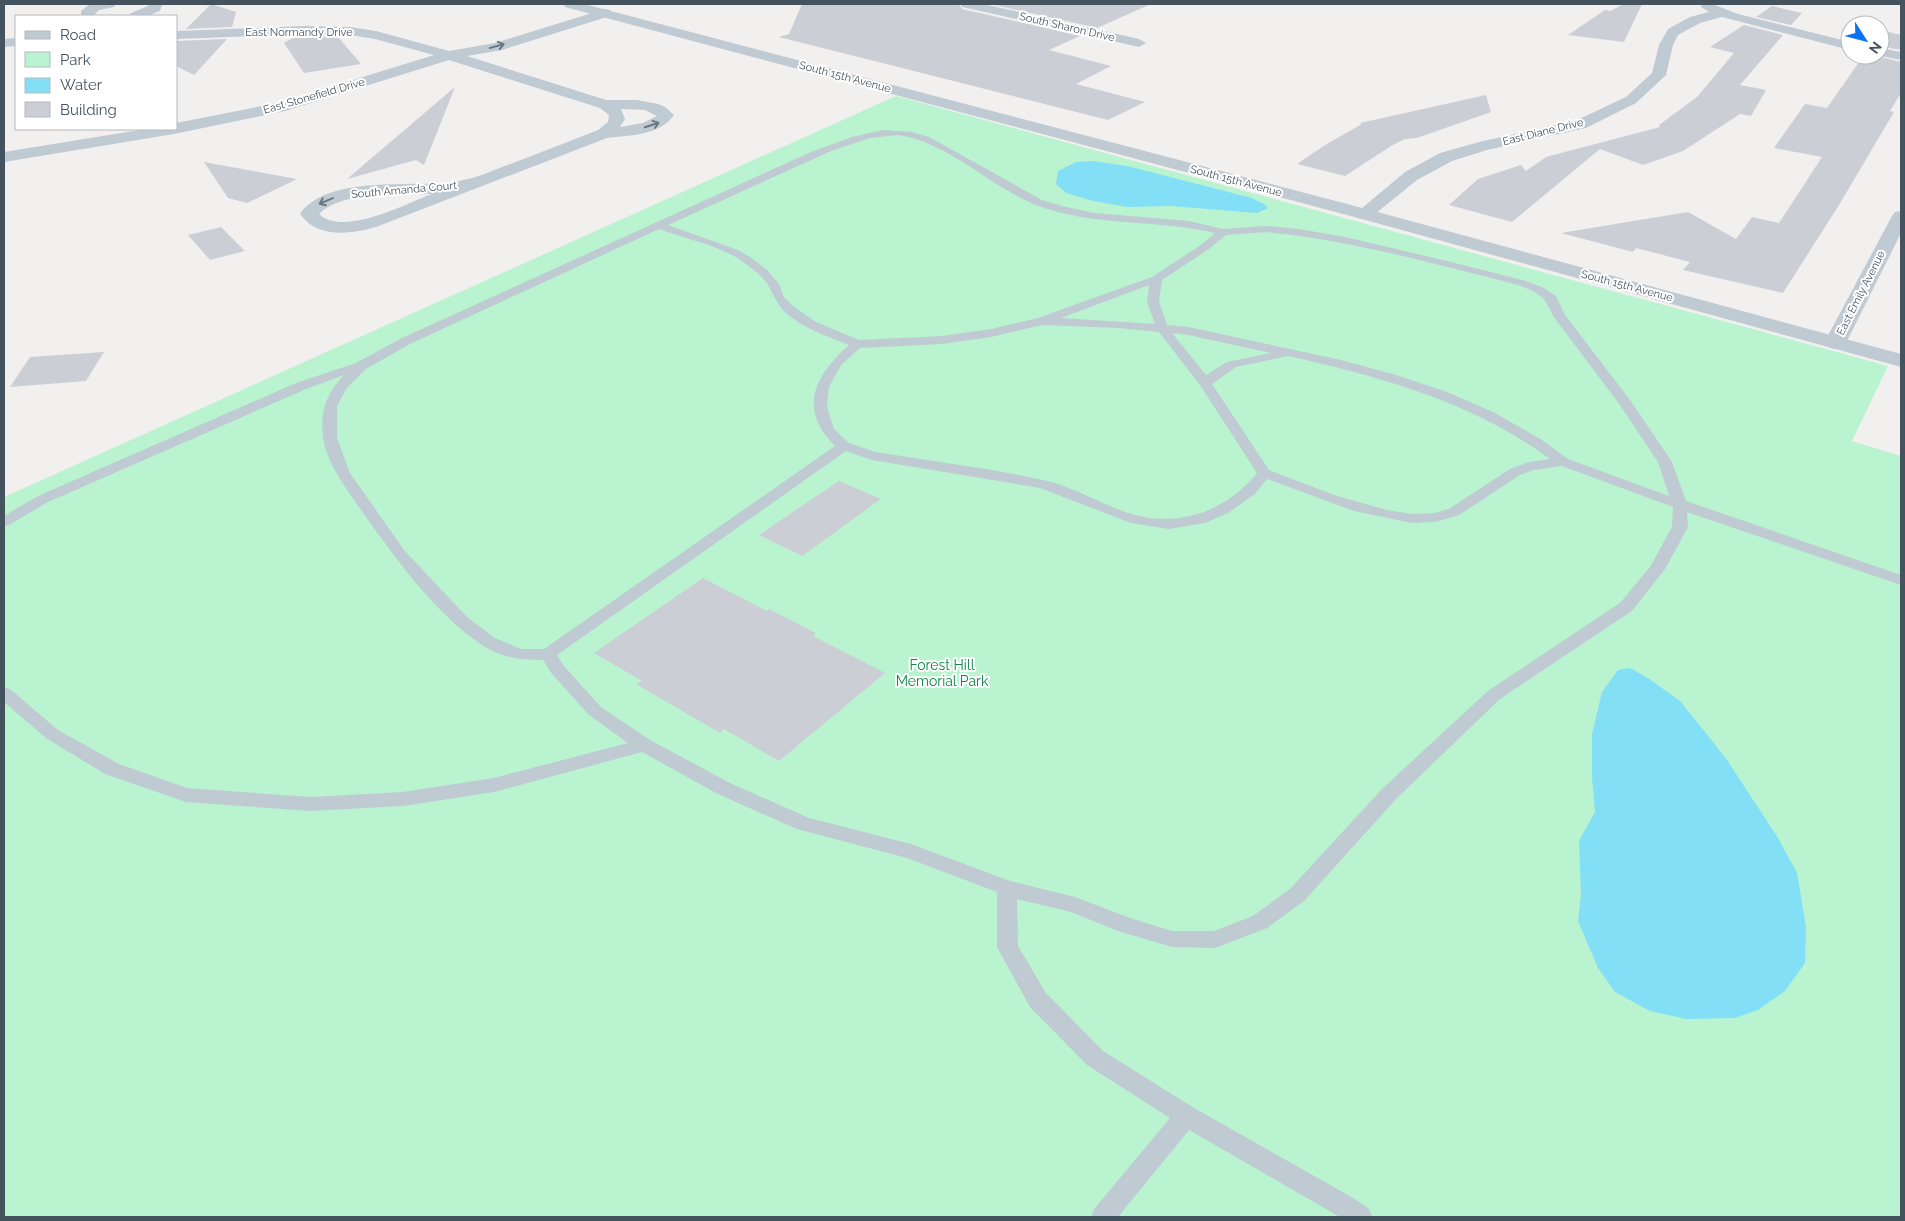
<svg xmlns="http://www.w3.org/2000/svg" width="1905" height="1221" font-family="Raleway,sans-serif">
	<rect width="100%" height="100%" fill="#f2efef"/>
	<polygon fill="#baf3cf" points="896,96 1888,366 1852,441 1901,456 1901,1217 4,1217 4,497"/>
	<g fill="#83dff5">
		<polygon points="1093,161 1127,166 1252,198 1264,204 1268,208 1257,213 1171,206 1127,207 1093,201 1066,193 1056,184 1058,171 1076,162"/>
		<polygon points="1630,668 1648,678 1680,701 1701,727 1727,760 1778,838 1797,873 1806,927 1805,963 1785,991 1758,1010 1735,1018 1686,1019 1650,1011 1615,992 1598,968 1578,921 1581,895 1579,841 1595,812 1592,777 1592,734 1602,692 1618,670"/>
	</g>
	<g fill="#cbced5">
		<polygon points="211,4 236,12 232,27 186,29"/>
		<polygon points="802,4 959,4 962,9 1080,36 1049,50 1111,66 1076,84 1145,102 1108,120 779,37 789,34"/>
		<polygon points="990,4 1151,4 1097,28"/>
		<polygon points="1624,4 1642,4 1624,42 1568,35 1605,10 1610,11"/>
		<polygon points="1772,6 1802,13 1791,25 1756,17"/>
		<polygon points="1744,25 1783,35 1740,85 1766,90 1751,116 1740,114 1683,151 1643,165 1600,149 1512,222 1449,205 1478,179 1521,165 1526,171 1546,157 1660,127 1659,125 1697,97 1734,53 1710,47"/>
		<polygon points="1881,30 1901,35 1901,50 1880,46"/>
		<polygon points="296,36 338,37 361,64 304,73 284,43"/>
		<polygon points="227,39 194,75 176,66 176,41"/>
		<polygon points="1864,55 1873,55 1901,62 1901,93 1890,111 1894,112 1839,205 1783,293 1683,270 1690,262 1636,248 1633,252 1561,233 1688,212 1736,239 1752,217 1779,223 1822,157 1774,148 1805,104 1827,108"/>
		<polygon points="455,87 424,165 416,160 347,179"/>
		<polygon points="1486,95 1491,112 1417,138 1405,139 1391,146 1345,176 1297,164 1325,145 1362,124 1360,123"/>
		<polygon points="204,162 297,179 247,203 228,198"/>
		<polygon points="221,227 245,251 210,260 188,235"/>
		<polygon points="104,352 86,381 10,387 30,357"/>
		<polygon points="839,481 881,499 802,556 759,535"/>
		<polygon points="703,578 767,611 769,609 816,633 813,636 885,673 779,761 724,729 720,733 636,684 642,681 594,653"/>
	</g>
	<g fill="none" stroke-linecap="round" stroke-linejoin="round">
		<path fill="#bfcad3" fill-rule="evenodd" d="M883 130 912 132 929 137 1042 200 1062 206 1094 213 1189 221 1223 229 1266 226 1299 229 1345 237 1447 261 1526 281 1542 287 1556 296 1565 315 1630 400 1672 462 1686 501 1901 575V585L1687 512 1688 527 1665 569 1632 611 1500 699 1397 798 1304 901 1267 928 1215 948 1172 947 1118 931 1071 912 1017 899 1018 946 1046 993 1103 1051 1194 1108 1355 1199 1369 1209 1372 1217H1340L1189 1130 1118 1217H1091L1094 1209 1170 1118 1087 1065 1030 1007 997 947V892L907 858 797 829 718 794 642 752 494 792 403 806 310 811 186 802 105 774 46 738 4 702V687L10 689 58 730 119 764 187 788 310 797 403 792 494 778 628 743 589 715 552 674 543 660C520 660 502 658 482 645 436 615 393 555 361 510 347 489 326 463 323 437 320 411 326 394 344 375L306 389 48 502 9 525 4 526V516L38 496 296 383 356 363 402 338 811 152 852 137ZM898 135C948 142 989 186 1036 205 1093 227 1156 219 1215 233L1201 245 1152 277 1038 318 991 329 942 336 859 340 816 322 794 307 784 297 779 284 766 269 750 257 738 250 668 225 831 151 870 138ZM659 229C686 239 718 245 742 261 751 268 762 275 768 285 773 294 776 302 784 311 801 328 827 336 849 345 815 375 797 409 835 446L544 649H521L495 638 467 617 404 550 350 473 337 438V406L346 389 366 369 410 344ZM1266 232C1351 240 1435 264 1518 285 1539 293 1544 295 1553 316L1620 405 1658 462 1669 496 1568 459 1542 440 1493 412 1447 392 1396 375 1341 360 1188 327 1167 325 1159 302 1162 280 1209 249 1226 235ZM1149 285 1147 302 1155 324 1061 318ZM1042 325 1118 328 1159 332 1200 385 1257 473C1228 509 1185 526 1139 516 1106 508 1077 487 1043 480 988 468 931 461 875 452L849 443 834 429 827 407 829 387 841 365 860 348 942 344 991 337ZM1172 333 1188 335 1271 353 1227 362 1206 375ZM1288 356C1381 377 1473 402 1550 459L1529 462 1510 469 1449 509 1434 513 1412 514 1387 510 1337 496 1269 470 1212 384 1236 367ZM846 451 872 460 1040 488 1131 523 1169 529 1205 523 1228 513 1255 494 1267 479 1354 511 1412 523 1435 522 1459 515 1520 475 1534 470 1562 466 1673 507 1672 527 1650 567 1620 603 1488 691 1383 788 1290 889 1253 916 1214 931H1172L1130 918 1075 897 1010 881 911 844 809 818 732 784 650 740 601 707 564 666 557 655Z"/>
		<g fill="#bfcad3" fill-rule="evenodd">
			<polygon points="90,4 115,4 114,7 99,10 93,16 81,16 81,11"/>
			<polygon points="147,4 162,5 160,11 147,16 130,16 131,13 148,6"/>
			<polygon points="961,4 983,4 1139,39 1146,43 1139,47 967,8 962,7"/>
			<polygon points="1702,4 1712,4 1738,14 1850,42 1850,50 1722,17 1700,23 1678,35 1673,45 1666,75 1636,103 1586,128 1487,150 1452,161 1417,180 1370,218 1364,219 1358,218 1355,214 1405,172 1440,153 1483,141 1575,121 1626,97 1652,73 1659,45 1668,29 1690,17 1709,12 1701,7"/>
			<path d="M605 9 610 10 612 13 610 16 502 50 467 56 606 100H637L658 104 665 107 674 115C659 136 630 135 607 138L376 227C350 234 318 239 300 214 328 173 415 189 459 181 478 178 496 169 513 163 542 152 570 141 598 130L608 122 609 115 600 108 449 60 285 111 174 134 4 162V152L146 129H176V123L282 102 434 55 375 39 350 35 304 34 176 39V31L304 26 350 27 376 31 449 51 495 43ZM621 109 645 110 657 116 643 123 620 127 625 119ZM432 194C405 204 344 237 319 214 342 190 401 195 432 194Z"/>
			<polygon points="16,38 16,46 4,47 4,39"/>
			<polygon points="1880,48 1901,52 1901,60 1875,55 1880,55"/>
			<polygon points="1901,211 1901,233 1846,343 1842,347 1835,349 1828,347 1824,343 1892,216 1895,212"/>
		</g>
		<polygon fill="#bfcad3" fill-rule="evenodd" points="564,4 584,4 1370,210 1901,354 1901,367 1358,218 565,7"/>
	</g>
	<defs><path id="oneway-shaft" d="M-6 0H5M1.5-3L5.5 0L1.5 3" fill="none" stroke-width="1.6" stroke-linecap="round" stroke-linejoin="round" transform="scale(1.25)"/></defs>
	<g stroke="#6a7782">
		<use href="#oneway-shaft" transform="translate(497 46) rotate(-15)"/>
		<use href="#oneway-shaft" transform="translate(652 125) rotate(-18)"/>
		<use href="#oneway-shaft" transform="translate(326 201) rotate(157)"/>
	</g>
	<g text-anchor="middle" dominant-baseline="central" stroke-width="4" stroke-linejoin="round" paint-order="stroke">
		<g font-size="11" fill="#45535f" stroke="#fff">
			<text transform="translate(1067 27) rotate(13)">South Sharon Drive</text>
			<text x="299" y="32">East Normandy Drive</text>
			<text transform="translate(845 77) rotate(15)">South 15th Avenue</text>
			<text transform="translate(314 96) rotate(-16)">East Stonefield Drive</text>
			<text transform="translate(1543 132) rotate(-14)">East Diane Drive</text>
			<text transform="translate(1236 181) rotate(15)">South 15th Avenue</text>
			<text transform="translate(404 190) rotate(-5)">South Amanda Court</text>
			<text transform="translate(1627 286) rotate(15)">South 15th Avenue</text>
			<text transform="translate(1861 293) rotate(-63)">East Emily Avenue</text>
		</g>
		<g font-size="14" fill="#0e8849" stroke="#fff">
			<text x="942" y="665">Forest Hill<tspan x="942" dy="16">Memorial Park</tspan></text>
		</g>
	</g>
	<rect width="1905" height="1221" fill="none" stroke="#45535f" stroke-width="10"/>
	<rect x="15" y="15" width="162" height="115" fill="#ffffff" stroke="#b5babf"/>
	<rect x="25" y="31" width="25" height="8" fill="#bfcad3" stroke="#b5babf"/>
	<text x="60" y="40" font-size="15" fill="#45535f">Road</text>
	<rect x="25" y="52" width="25" height="15" fill="#baf3cf" stroke="#b5babf"/>
	<text x="60" y="65" font-size="15" fill="#45535f">Park</text>
	<rect x="25" y="78" width="25" height="15" fill="#83dff5" stroke="#b5babf"/>
	<text x="60" y="90" font-size="15" fill="#45535f">Water</text>
	<rect x="25" y="102" width="25" height="15" fill="#cbced5" stroke="#b5babf"/>
	<text x="60" y="115" font-size="15" fill="#45535f">Building</text>
	<g transform="translate(1865 40) rotate(126)"><circle r="24" fill="#ffffff" stroke="#b5babf"/>
	<path d="M0-4L9 19L0 12L-9 19Z" fill="#0873f4"/>
	<text y="-8" font-size="14" font-weight="bold" text-anchor="middle" fill="#45535f">N</text>
	</g>
</svg>
